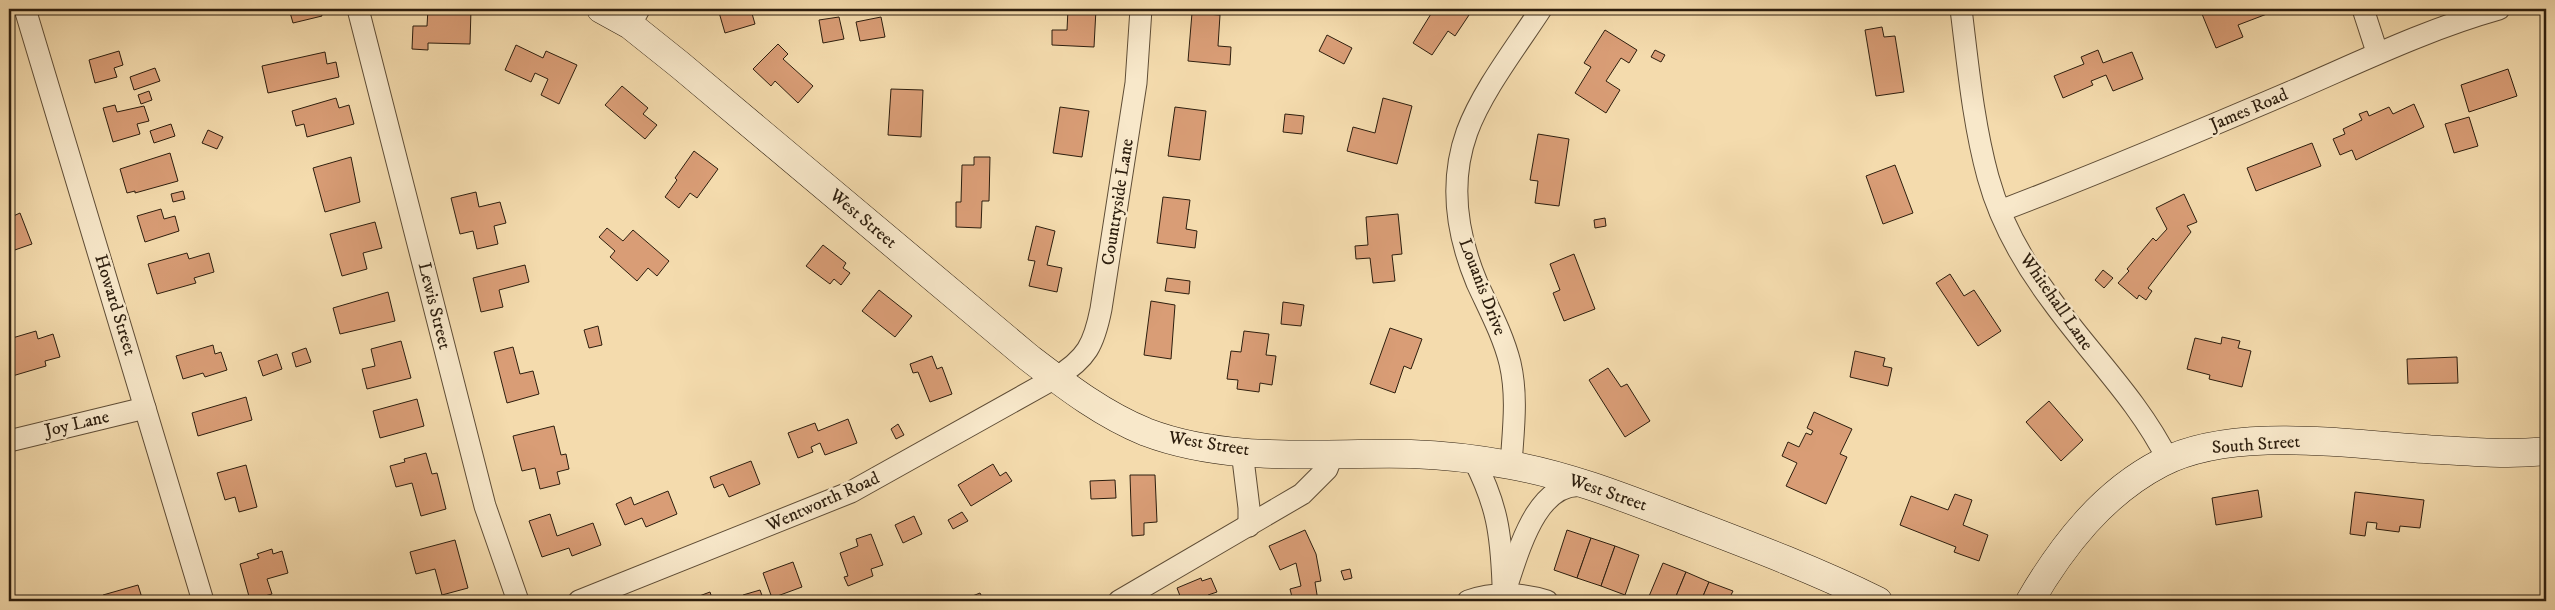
<svg xmlns="http://www.w3.org/2000/svg" width="2555" height="610" font-family="'IM FELL DW Pica',serif">
	<rect width="100%" height="100%" fill="#f4dbad"/>
	<filter id="stains"><feTurbulence type="fractalNoise" baseFrequency=".004" numOctaves="4"/><feColorMatrix values="0 0 0 0 .2 0 0 0 0 .09 0 0 0 0 .02 0 0 0 .5 -.17"/></filter>
	<radialGradient id="worn" r=".72"><stop offset=".6" stop-color="#630" stop-opacity="0"/><stop offset="1" stop-color="#630" stop-opacity=".3"/></radialGradient>
	<g fill="#d99d76" stroke="#2d1e0e">
		<polygon points="289,9 320,9 322,16 293,23"/>
		<polygon points="428,9 471,9 470,44 428,43 428,50 412,49 413,26 427,26"/>
		<polygon points="718,9 755,9 751,10 755,24 725,33"/>
		<polygon points="1068,9 1096,9 1094,47 1052,45 1052,30 1067,30"/>
		<polygon points="1434,9 1473,9 1455,36 1448,31 1432,55 1413,43"/>
		<polygon points="2216,9 2280,9 2238,25 2243,37 2216,48 2202,14"/>
		<polygon points="1192,13 1220,15 1218,46 1231,47 1230,65 1188,61"/>
		<polygon points="839,17 844,39 823,43 819,20"/>
		<polygon points="881,17 885,37 860,41 856,22"/>
		<polygon points="1882,27 1884,37 1895,36 1904,92 1876,96 1865,30"/>
		<polygon points="1605,30 1637,50 1629,63 1621,58 1606,81 1620,90 1606,113 1575,93 1591,67 1584,63"/>
		<polygon points="1327,35 1352,48 1344,64 1319,51"/>
		<polygon points="778,44 788,54 783,59 813,86 798,103 775,81 771,86 753,69"/>
		<polygon points="516,45 543,58 546,51 577,65 559,104 541,95 548,79 535,73 531,82 505,70"/>
		<polygon points="1655,50 1665,55 1661,62 1651,57"/>
		<polygon points="2098,50 2103,63 2132,52 2143,79 2113,91 2106,75 2091,81 2093,85 2063,98 2054,76 2084,64 2081,57"/>
		<polygon points="119,51 123,65 114,68 117,77 95,83 89,60"/>
		<polygon points="325,52 327,64 336,62 339,77 268,93 262,66"/>
		<polygon points="155,68 160,81 134,90 130,77"/>
		<polygon points="2508,69 2517,96 2469,112 2461,85"/>
		<polygon points="622,86 648,108 643,114 657,125 645,139 605,105"/>
		<polygon points="891,89 923,90 921,137 888,135"/>
		<polygon points="149,91 152,100 141,104 138,95"/>
		<polygon points="336,98 339,108 349,105 354,124 307,137 304,124 296,126 292,111"/>
		<polygon points="1383,98 1412,106 1397,164 1347,151 1353,127 1375,133"/>
		<polygon points="2414,104 2424,127 2356,160 2352,150 2340,155 2333,139 2345,134 2343,129 2362,120 2359,114 2367,111 2369,116 2389,107 2393,114"/>
		<polygon points="115,105 117,112 144,106 149,121 137,124 140,134 113,142 103,108"/>
		<polygon points="1060,107 1089,111 1082,157 1053,153"/>
		<polygon points="1175,107 1206,111 1200,160 1168,156"/>
		<polygon points="1285,114 1304,116 1302,134 1283,132"/>
		<polygon points="2469,117 2478,146 2454,153 2445,124"/>
		<polygon points="171,124 175,136 154,143 150,131"/>
		<polygon points="208,130 223,137 217,149 202,143"/>
		<polygon points="1538,134 1569,139 1559,206 1535,203 1538,181 1530,180"/>
		<polygon points="2312,143 2321,166 2256,191 2247,168"/>
		<polygon points="694,151 718,169 697,198 690,193 679,208 665,197 677,180 675,178"/>
		<polygon points="170,153 178,181 135,193 135,191 127,193 120,169"/>
		<polygon points="351,157 360,202 325,212 313,168"/>
		<polygon points="974,157 990,157 989,201 982,201 981,228 956,227 956,202 961,202 962,165 974,165"/>
		<polygon points="1895,165 1913,213 1883,224 1866,176"/>
		<polygon points="183,191 185,199 173,202 171,194"/>
		<polygon points="476,192 479,207 500,202 506,223 494,226 498,244 477,249 473,231 460,234 451,198"/>
		<polygon points="2184,194 2197,222 2187,226 2191,232 2148,288 2152,291 2146,300 2139,295 2137,299 2118,283 2129,271 2127,269 2153,238 2156,241 2167,229 2156,208"/>
		<polygon points="1163,197 1190,200 1186,229 1197,231 1195,248 1157,243"/>
		<polygon points="161,209 164,219 175,216 179,231 145,242 137,216"/>
		<polygon points="20,213 32,244 9,252 9,218"/>
		<polygon points="1398,214 1402,254 1392,255 1395,281 1373,283 1370,258 1356,259 1355,246 1368,245 1366,217"/>
		<polygon points="1605,218 1606,226 1595,228 1594,220"/>
		<polygon points="375,222 382,248 363,253 367,269 342,276 330,234"/>
		<polygon points="1036,226 1055,231 1047,265 1062,268 1057,292 1029,286 1035,261 1028,260"/>
		<polygon points="607,228 623,241 633,230 669,261 657,276 648,268 637,281 610,257 615,251 599,237"/>
		<polygon points="823,245 846,263 843,268 850,273 841,285 834,279 830,284 806,266"/>
		<polygon points="187,253 189,259 209,253 214,272 194,278 196,283 157,294 148,264"/>
		<polygon points="1574,254 1595,309 1564,321 1553,293 1560,290 1550,264"/>
		<polygon points="525,265 529,282 499,290 503,307 481,312 473,278"/>
		<polygon points="2103,270 2113,278 2104,288 2095,280"/>
		<polygon points="1950,274 1964,296 1974,290 2001,331 1978,346 1936,283"/>
		<polygon points="1167,278 1190,281 1189,294 1165,291"/>
		<polygon points="879,290 912,316 895,337 862,311"/>
		<polygon points="388,292 395,321 340,334 333,308"/>
		<polygon points="1151,301 1175,305 1171,359 1144,355"/>
		<polygon points="1283,302 1304,305 1301,326 1281,324"/>
		<polygon points="598,326 602,345 589,348 584,330"/>
		<polygon points="1390,328 1422,339 1411,369 1404,366 1395,393 1370,384"/>
		<polygon points="36,331 38,339 53,334 60,357 45,361 46,366 9,377 9,339"/>
		<polygon points="1244,331 1269,334 1266,355 1276,356 1272,385 1260,383 1259,392 1237,389 1238,380 1227,379 1231,351 1241,352"/>
		<polygon points="2222,337 2240,341 2238,348 2251,351 2242,387 2209,379 2210,375 2187,369 2195,338 2221,344"/>
		<polygon points="401,341 411,378 367,389 362,369 375,366 371,349"/>
		<polygon points="213,345 215,354 221,352 227,370 205,377 203,373 183,379 176,356"/>
		<polygon points="513,347 520,374 533,371 539,394 507,403 494,352"/>
		<polygon points="306,348 311,362 296,367 292,353"/>
		<polygon points="1855,351 1885,358 1883,366 1892,368 1888,386 1850,377"/>
		<polygon points="277,354 282,369 263,376 258,361"/>
		<polygon points="932,356 937,369 942,367 952,394 930,402 918,372 913,373 910,364"/>
		<polygon points="2457,357 2458,383 2408,384 2407,359"/>
		<polygon points="1608,368 1621,387 1627,384 1650,421 1625,437 1589,380"/>
		<polygon points="246,397 252,420 198,436 192,413"/>
		<polygon points="417,399 424,426 380,438 373,411"/>
		<polygon points="2049,401 2083,440 2061,461 2026,422"/>
		<polygon points="1814,412 1852,429 1840,454 1847,457 1826,504 1786,486 1797,463 1782,456 1788,442 1799,447 1806,433 1811,435 1813,431 1807,428"/>
		<polygon points="848,419 857,443 825,455 820,443 811,447 813,452 798,458 788,433 815,423 818,431"/>
		<polygon points="898,424 904,435 896,439 891,429"/>
		<polygon points="554,426 561,455 566,454 569,469 557,472 560,484 540,489 535,468 522,471 513,436"/>
		<polygon points="426,453 432,474 437,473 446,509 421,516 412,483 396,487 390,466 405,462 404,459"/>
		<polygon points="751,461 760,484 729,497 723,484 714,488 710,477"/>
		<polygon points="993,464 1000,476 1006,472 1012,481 971,506 958,485"/>
		<polygon points="246,465 257,507 239,512 235,497 225,500 217,473"/>
		<polygon points="1130,475 1155,475 1157,522 1144,523 1144,535 1132,536"/>
		<polygon points="1115,480 1116,498 1091,499 1090,481"/>
		<polygon points="2258,490 2262,517 2216,525 2212,498"/>
		<polygon points="668,491 677,514 646,527 642,518 625,525 616,504 631,497 634,505"/>
		<polygon points="2355,492 2424,500 2420,528 2400,526 2399,532 2376,529 2377,523 2367,522 2365,536 2350,534"/>
		<polygon points="1955,494 1972,500 1963,525 1988,535 1979,561 1954,552 1956,547 1900,525 1911,496 1948,510"/>
		<polygon points="962,512 968,521 953,529 948,520"/>
		<polygon points="550,514 557,536 593,523 601,545 572,556 569,548 542,557 529,521"/>
		<polygon points="914,516 922,534 903,543 895,525"/>
		<polygon points="1305,530 1316,554 1321,581 1315,582 1318,601 1293,601 1290,589 1301,586 1296,563 1280,570 1269,546"/>
		<polygon points="1567,530 1591,538 1577,578 1554,570"/>
		<polygon points="871,534 883,565 871,569 873,576 848,586 844,577 848,576 840,553 858,546 856,539"/>
		<polygon points="1591,538 1615,546 1601,586 1577,578"/>
		<polygon points="455,540 468,588 442,595 435,569 416,574 410,552"/>
		<polygon points="1615,546 1639,555 1625,595 1601,586"/>
		<polygon points="272,549 273,554 282,551 288,573 267,579 272,594 250,600 240,564 259,558 257,554"/>
		<polygon points="793,562 802,587 772,598 763,573"/>
		<polygon points="1663,563 1686,572 1674,601 1647,601"/>
		<polygon points="1350,569 1352,578 1344,580 1341,571"/>
		<polygon points="1686,572 1709,582 1701,601 1674,601"/>
		<polygon points="1201,578 1202,581 1211,578 1217,592 1208,595 1211,601 1182,601 1177,588"/>
		<polygon points="1709,582 1733,591 1728,601 1701,601"/>
		<polygon points="138,585 143,601 86,601 104,598 103,595"/>
		<polygon points="760,590 764,601 745,601 743,595"/>
		<polygon points="710,592 713,601 686,601"/>
		<polygon points="980,593 984,601 960,601"/>
	</g>
	<g fill="none" stroke-linecap="round" stroke-linejoin="round">
		<g stroke="#5f4d36" stroke-width="23">
			<g id="street">
				<polyline points="25,9 203,601"/>
				<polyline points="358,9 485,506 518,601"/>
				<path d="M1961 9C1968 65 1973 122 1988 177 2000 221 2025 265 2052 301 2090 354 2139 401 2168 460"/>
				<polyline points="2363,9 2377,52"/>
				<polyline points="630,25 639,9"/>
				<path d="M2000 211C2100 173 2197 132 2295 90 2362 61 2428 29 2499 9"/>
				<polyline points="9,441 145,408"/>
				<polyline points="1242,451 1249,508 1249,526"/>
				<path d="M1474 460C1497 505 1501 533 1503 584"/>
				<path d="M1511 465C1513 432 1518 397 1510 363 1503 335 1489 309 1477 283 1457 235 1449 182 1467 132 1482 91 1517 46 1541 9"/>
				<path d="M1504 594C1517 558 1535 478 1585 486"/>
				<path d="M579 601 851 492 1055 378C1087 359 1094 344 1101 309L1136 83 1141 9"/>
				<polyline points="1119,601 1302,494 1327,469 1332,456"/>
				<path d="M1468 601C1494 592 1521 593 1547 601"/>
			</g>
		</g>
		<g stroke="#2d1e0e" stroke-width="29">
			<g id="secondary">
				<path d="M601 9 630 25 680 65 1028 357C1066 386 1102 414 1146 432 1230 464 1323 452 1411 454 1444 455 1477 459 1510 465 1567 475 1623 497 1678 518 1746 544 1813 569 1878 601"/>
				<path d="M2030 601C2062 546 2103 493 2161 463 2236 424 2358 446 2441 450 2476 452 2511 455 2546 451"/>
			</g>
		</g>
		<use href="#street" stroke="#f8e8ca" stroke-width="21"/>
		<use href="#secondary" stroke="#f8e8ca" stroke-width="28"/>
	</g>
	<g text-anchor="middle" dominant-baseline="central" stroke-width="5" stroke-linejoin="round" paint-order="stroke">
		<g font-size="18" fill="#2d1e0e" stroke="#f8e8ca">
			<text transform="translate(2249 110) rotate(-23)">James Road</text>
			<text transform="translate(1118 202) rotate(-81)">Countryside Lane</text>
			<text transform="translate(863 219) rotate(40)">West Street</text>
			<text transform="translate(1482 287) rotate(69)">Louanis Drive</text>
			<text transform="translate(2056 302) rotate(55)">Whitehall Lane</text>
			<text transform="translate(115 305) rotate(73)">Howard Street</text>
			<text transform="translate(434 306) rotate(76)">Lewis Street</text>
			<text transform="translate(77 424) rotate(-13)">Joy Lane</text>
			<text transform="translate(1209 444) rotate(9)">West Street</text>
			<text transform="translate(2256 445) rotate(-4)">South Street</text>
			<text transform="translate(1608 493) rotate(19)">West Street</text>
			<text transform="translate(823 502) rotate(-24)">Wentworth Road</text>
		</g>
	</g>
	<rect width="2555" height="610" fill="none" stroke="#f4dbad" stroke-width="30"/>
	<rect x="10" y="10" width="2535" height="590" fill="none" stroke="#2d1e0e" stroke-width="2.5"/>
	<rect x="15" y="15" width="2525" height="580" fill="none" stroke="#2d1e0e"/>
	<rect width="100%" height="100%" filter="url(#stains)"/>
	<rect width="100%" height="100%" fill="url(#worn)"/>
</svg>
